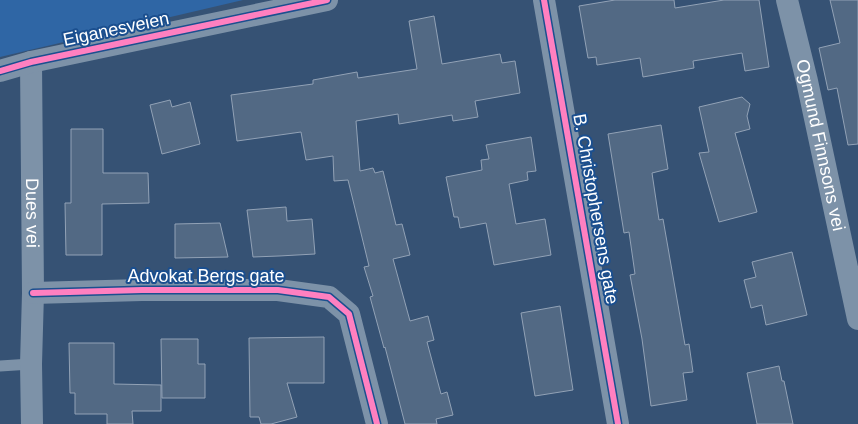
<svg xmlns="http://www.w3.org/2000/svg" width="858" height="424" font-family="Arial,sans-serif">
	<rect width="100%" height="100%" fill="#365274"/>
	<polygon fill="#2f66a5" points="0,0 243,0 0,57"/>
	<g fill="#526984" stroke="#92a2b6">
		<polygon points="615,0 674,0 675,8 724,0 759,0 769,67 745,71 742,53 693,61 694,68 643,77 640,58 597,65 596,57 588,58 579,6"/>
		<polygon points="830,0 858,0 858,144 848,145 837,88 828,90 819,48 840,43"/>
		<polygon points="434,16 442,64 500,54 502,63 515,61 520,93 475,101 478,117 453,121 452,115 399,124 398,114 356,121 360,171 373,168 375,173 383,171 396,225 402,224 410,255 393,259 410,321 428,316 434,340 427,342 441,394 447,392 453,415 436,419 437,424 405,424 385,347 384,348 370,297 373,296 364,267 369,266 348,180 334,181 333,156 306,160 301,132 237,141 231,95 313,84 313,80 357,72 358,78 417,69 409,21"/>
		<polygon points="742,97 750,104 747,116 750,129 735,133 757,212 719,222 699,153 709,152 699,107"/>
		<polygon points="170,100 172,107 190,102 200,144 162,154 150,105"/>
		<polygon points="661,125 668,169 652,173 659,220 663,219 685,345 689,344 693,372 683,373 687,400 651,406 642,339 630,275 635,274 629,232 624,233 608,134"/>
		<polygon points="71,129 103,129 103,173 148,173 149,203 102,204 102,255 66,255 65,203 71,203"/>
		<polygon points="531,137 536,171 527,172 528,180 509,184 516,224 545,219 551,255 494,265 486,223 460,228 458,217 454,217 446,177 482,170 481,160 489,159 486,145"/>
		<polygon points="286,207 287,221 312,219 315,254 279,256 253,257 247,210"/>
		<polygon points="220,223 228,257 175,258 175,224"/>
		<polygon points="792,252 807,315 766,325 762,305 751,308 744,280 756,277 752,262"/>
		<polygon points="560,306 573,390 535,396 521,313"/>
		<polygon points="324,337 324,383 287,383 297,417 271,424 261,424 259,417 250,417 249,338"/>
		<polygon points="161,339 198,339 198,364 205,364 205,398 162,398"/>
		<polygon points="69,343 114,343 114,384 161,385 161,411 132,411 133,424 107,424 107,414 75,414 75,393 70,393"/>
		<polygon points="779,366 782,381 784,381 793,424 757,424 747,373"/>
	</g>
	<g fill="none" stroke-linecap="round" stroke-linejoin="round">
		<polyline stroke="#7d92a8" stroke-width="11" points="0,366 31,364"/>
		<g stroke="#7d92a8" stroke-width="22">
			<polyline points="544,0 618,424"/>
			<path id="s1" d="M787 0 807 81 858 319"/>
			<path id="s2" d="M31 62 33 293 31 364 32 424"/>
			<polyline points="0,71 31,62 327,0"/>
			<polyline points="33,293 142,290 278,290 329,297 349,314 377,424"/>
		</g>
		<g stroke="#1b4f8f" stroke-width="9">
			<g id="cycleway">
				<polyline points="544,0 618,424"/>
				<polyline points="0,71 31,62 327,0"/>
				<polyline points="33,293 142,290 278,290 329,297 349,314 377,424"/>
			</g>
		</g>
		<use href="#cycleway" stroke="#ff80c0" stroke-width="6"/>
	</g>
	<g text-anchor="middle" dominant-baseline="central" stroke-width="4" stroke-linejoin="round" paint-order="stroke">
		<g font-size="18" fill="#fff" stroke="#1b4f8f">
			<text transform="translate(116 29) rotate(-12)">Eiganesveien</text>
			<text stroke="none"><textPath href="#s1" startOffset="149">Ogmund Finnsons vei</textPath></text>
			<text transform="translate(596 209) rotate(80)">B. Christophersens gate</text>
			<text stroke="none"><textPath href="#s2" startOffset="151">Dues vei</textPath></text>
			<text x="206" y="276">Advokat Bergs gate</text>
		</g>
	</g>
</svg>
